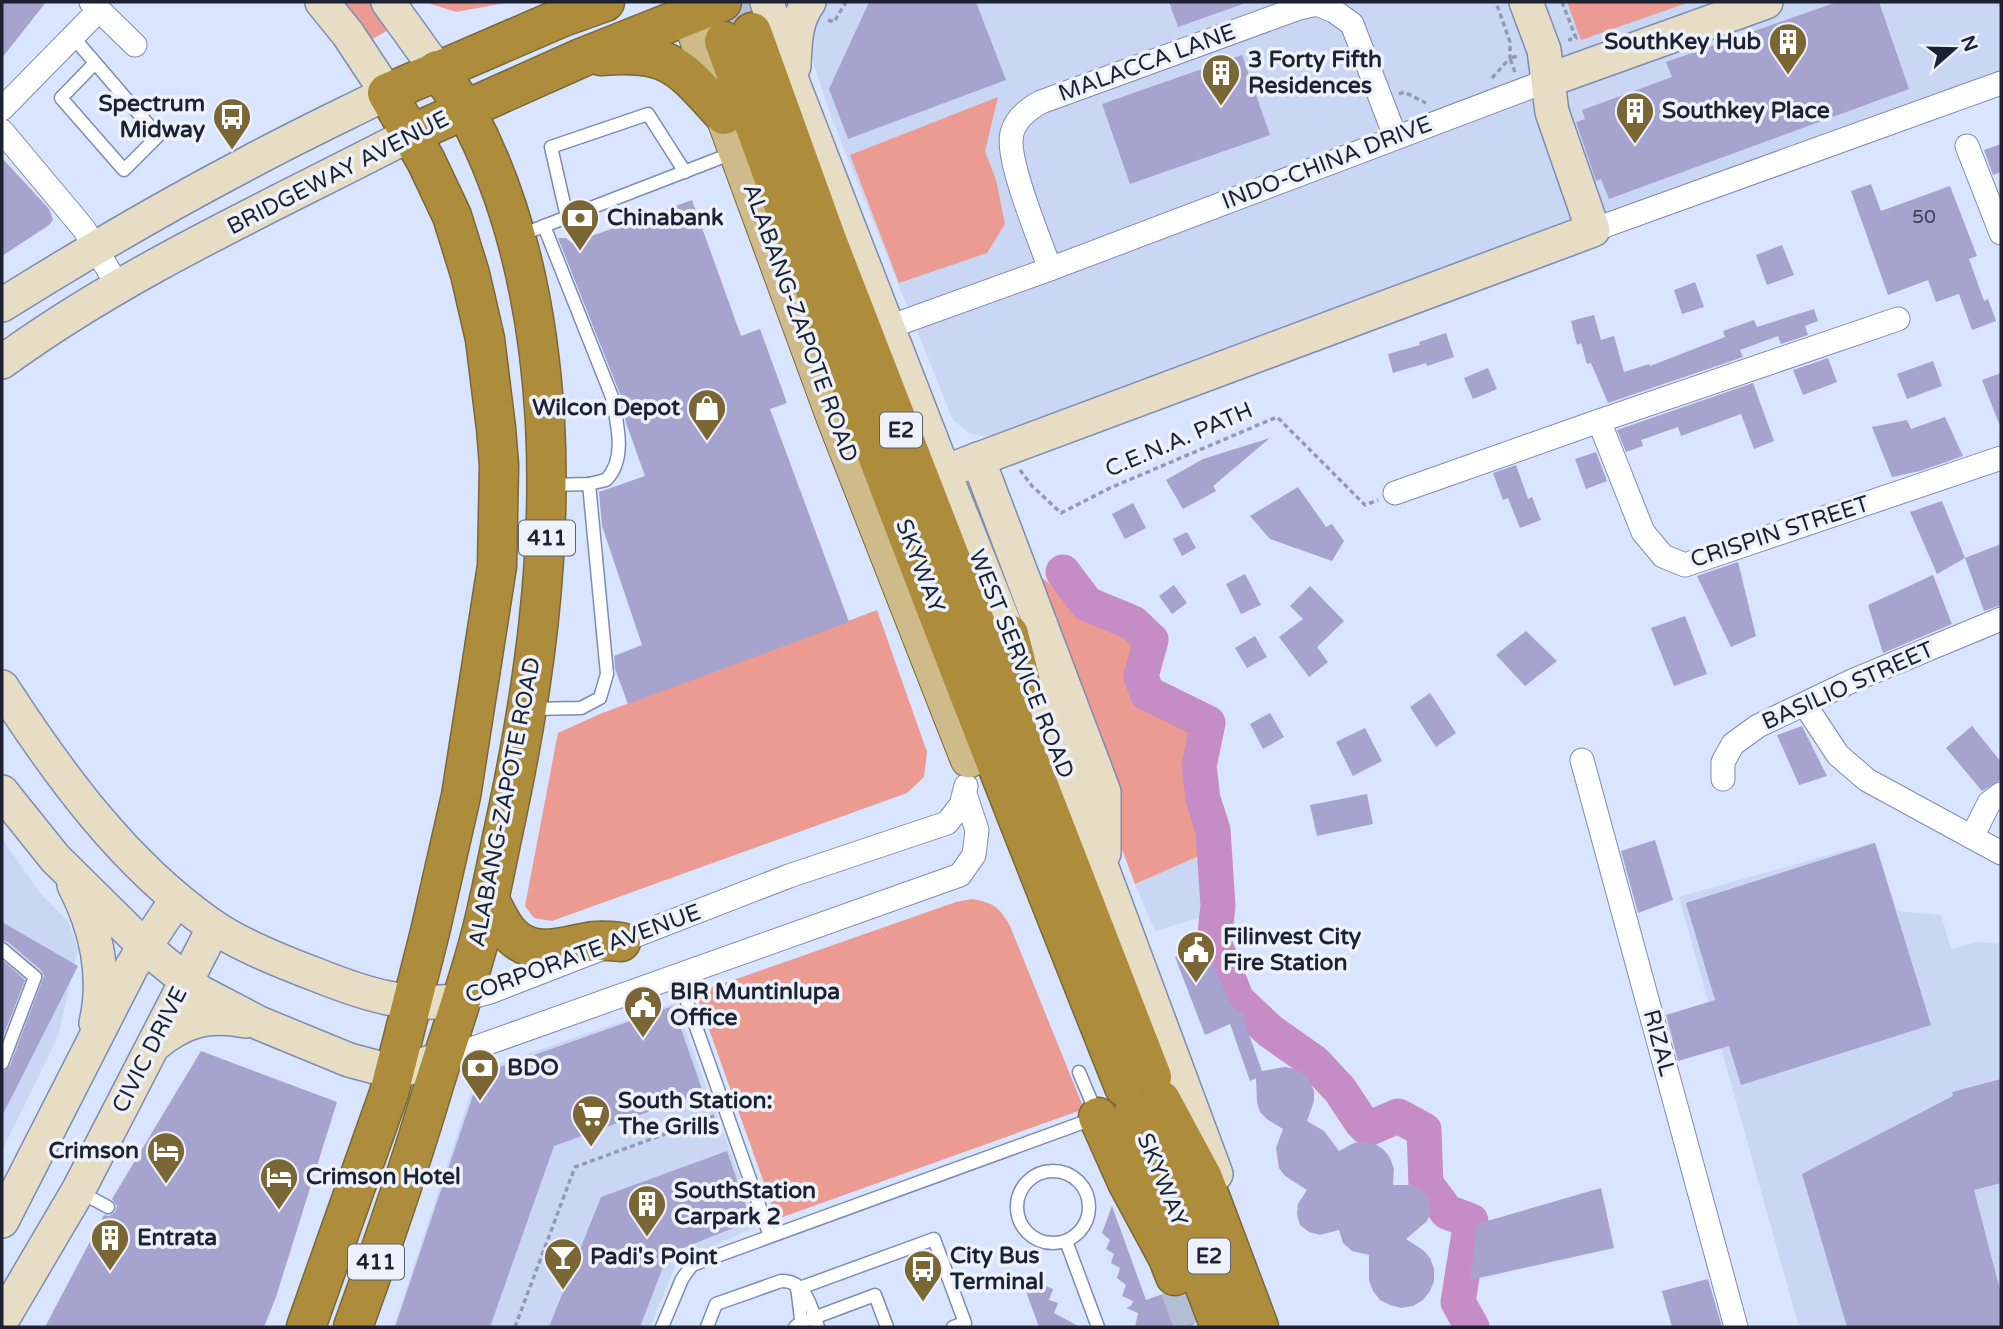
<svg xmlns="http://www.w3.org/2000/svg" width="2003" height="1329" font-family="'Varela Round',sans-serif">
	<rect width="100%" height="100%" fill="#d9e4fe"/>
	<g fill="#c9d6f4">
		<polygon points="793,2 2001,2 2001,71 993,437 970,434 953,420 832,119"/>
		<polygon points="2,839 41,894 68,921 78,949 58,1036 2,1151"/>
		<polygon points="1875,842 1897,911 1941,915 1951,949 1978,942 2001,944 2001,1327 1799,1327 1679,897"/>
		<polygon points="1208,852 1208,884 1205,916 1155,931 1135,884"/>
		<polygon points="675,1003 758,1226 677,1262 650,1327 394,1327 478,1071"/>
	</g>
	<g fill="#eb9b91">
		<polygon points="335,2 373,2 392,28 367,42"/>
		<polygon points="425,2 510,2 456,12"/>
		<polygon points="1567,2 1690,2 1581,40"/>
		<polygon points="998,97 985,151 996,180 1005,224 987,253 899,283 850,155"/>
		<polygon points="1012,555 1031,568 1078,608 1142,635 1136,680 1144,703 1204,727 1191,770 1208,852 1135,884"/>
		<polygon points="877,610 927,752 924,777 907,793 552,921 534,918 525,906 558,733 600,714"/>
		<path d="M972 899C994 903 999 907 1010 926L1084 1109 777 1219 696 993 956 902Z"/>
	</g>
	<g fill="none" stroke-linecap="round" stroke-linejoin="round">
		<polyline stroke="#c68cc5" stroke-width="35" points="1063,572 1087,604 1133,623 1151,640 1141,676 1147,693 1208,723 1199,766 1203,799 1213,830 1218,906 1214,942 1237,1000 1270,1031 1314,1062 1340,1090 1362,1123 1368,1129 1398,1116 1424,1130 1426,1184 1447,1212 1471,1221 1458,1302 1472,1327"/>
	</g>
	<g fill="#a6a3cf">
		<polygon points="2,2 46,2 2,58"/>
		<polygon points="869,2 976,2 1006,80 848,139 829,89"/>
		<polygon points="1169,2 1243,2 1243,4 1178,27"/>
		<polygon points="1837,2 1879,2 1909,89 1609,199 1601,179 1596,181 1576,122 1585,119 1582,110 1672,77 1666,62"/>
		<polygon points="1242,55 1270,135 1130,184 1102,104"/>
		<polygon points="2001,144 2001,172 1993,175 1984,150"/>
		<polygon points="2,158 49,209 53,220 49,225 2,256"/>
		<polygon points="1871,184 1881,211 1950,186 1977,256 1969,259 1984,301 1988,299 1996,321 1972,330 1959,294 1936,302 1928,280 1888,295 1851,191"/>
		<polygon points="692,200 741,336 760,329 787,403 770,409 849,622 628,704 615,669 614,656 642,645 602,526 599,492 645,476 626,423 620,394 558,238 566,238 572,243"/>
		<polygon points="1782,245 1794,275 1767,285 1756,255"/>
		<polygon points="1695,282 1704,307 1682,314 1674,290"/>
		<polygon points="1814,309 1818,321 1805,326 1808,335 1781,344 1778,336 1740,350 1743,357 1608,403 1591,363 1587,364 1581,343 1577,345 1571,321 1594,315 1601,340 1614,336 1624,372 1649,364 1650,366 1725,337 1723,331 1754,320 1757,327"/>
		<polygon points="1446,333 1454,357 1427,366 1426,363 1393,373 1388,354 1420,345 1419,342"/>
		<polygon points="1828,358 1837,382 1803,395 1793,370"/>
		<polygon points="1933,361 1942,386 1907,399 1897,374"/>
		<polygon points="1488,368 1497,389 1473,399 1464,378"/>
		<polygon points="2001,373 2001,426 2000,426 1982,380"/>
		<polygon points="1753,383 1774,441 1754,449 1741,414 1681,436 1678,427 1641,440 1643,446 1626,452 1617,430"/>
		<polygon points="1945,417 1963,456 1920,471 1892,477 1872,427 1907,420 1911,429"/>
		<polygon points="1270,438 1213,486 1216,491 1183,509 1166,480 1203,459"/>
		<polygon points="1596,452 1607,481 1586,489 1575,459"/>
		<polygon points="1516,465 1528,499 1532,497 1541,520 1520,528 1508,498 1503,500 1493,473"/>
		<polygon points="1298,487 1326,527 1332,524 1344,541 1332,561 1270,539 1250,516"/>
		<polygon points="1942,501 1965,558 1937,574 1910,512"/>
		<polygon points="1133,503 1146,528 1125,539 1112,514"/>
		<polygon points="1187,532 1196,548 1182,556 1173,539"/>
		<polygon points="2001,544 2001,605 1984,611 1965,558"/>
		<polygon points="1738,562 1756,636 1731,647 1697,576"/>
		<polygon points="1245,574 1261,605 1241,614 1226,584"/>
		<polygon points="1933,575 1952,624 1883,653 1868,605"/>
		<polygon points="1174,585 1187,603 1172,614 1159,596"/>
		<polygon points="1310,586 1344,621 1317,647 1328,662 1309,677 1279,637 1303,619 1290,606"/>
		<polygon points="1685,616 1707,674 1674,686 1651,628"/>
		<polygon points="1526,631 1557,661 1525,686 1496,655"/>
		<polygon points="1255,636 1267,657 1247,668 1235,648"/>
		<polygon points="1430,693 1456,733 1436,747 1410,707"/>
		<polygon points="1270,713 1284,737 1263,749 1250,724"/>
		<polygon points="1802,726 1827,776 1799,785 1777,735"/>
		<polygon points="1972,726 2001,762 2001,780 1982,791 1946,748"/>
		<polygon points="1365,728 1382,761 1353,776 1336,742"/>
		<polygon points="1367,794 1373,824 1317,836 1310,805"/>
		<polygon points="1655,840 1673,900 1638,913 1621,851"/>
		<polygon points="1875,843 1931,1025 1741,1085 1729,1046 1678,1061 1666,1015 1715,1000 1686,903"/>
		<polygon points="2,922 78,966 2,1116 2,1072 10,1066 44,976 41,970 8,942 2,940"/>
		<polygon points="1204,945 1231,1004 1246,1017 1243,1018 1262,1071 1285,1067 1295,1069 1304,1074 1310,1082 1314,1091 1314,1101 1307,1121 1324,1131 1339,1151 1354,1143 1364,1142 1375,1144 1384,1150 1390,1158 1394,1169 1393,1185 1413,1185 1423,1191 1429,1200 1431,1211 1427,1221 1406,1239 1423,1250 1430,1258 1434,1269 1434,1281 1430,1291 1423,1300 1413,1306 1401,1308 1390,1305 1380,1300 1373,1291 1369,1280 1369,1255 1352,1251 1343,1243 1339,1230 1320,1235 1309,1232 1300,1225 1297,1214 1298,1204 1307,1190 1285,1176 1279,1168 1276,1148 1283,1129 1267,1119 1260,1112 1257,1102 1256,1078 1250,1081 1230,1024 1205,1035 1175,957"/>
		<polygon points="2,960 25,980 2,1039"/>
		<polygon points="673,1006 703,1092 554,1146 490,1327 395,1327 480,1074"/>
		<polygon points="201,1051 337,1102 276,1297 264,1327 45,1327 104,1215 109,1216 115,1212 117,1206 112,1199"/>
		<polygon points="2001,1079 2001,1183 1974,1190 2001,1294 2001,1327 1847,1327 1802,1174 1953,1096 1952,1092"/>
		<polygon points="727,1151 751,1221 668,1254 640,1327 549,1327 601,1197"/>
		<polygon points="1601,1188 1614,1248 1470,1280 1477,1224"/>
		<polygon points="1112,1206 1146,1300 1163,1294 1172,1298 1185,1295 1195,1324 1187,1327 1135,1327 1138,1313 1126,1308 1131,1306 1133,1301 1122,1296 1126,1285 1117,1278 1120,1268 1111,1263 1114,1254 1106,1249 1110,1240 1102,1233"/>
		<polygon points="1020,1275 1053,1289 1049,1300 1058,1303 1054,1313 1080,1327 1039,1327"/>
		<polygon points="1708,1279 1722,1327 1672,1327 1662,1291"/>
	</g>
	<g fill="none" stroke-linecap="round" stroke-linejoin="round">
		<g stroke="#b3bdd5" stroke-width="38" stroke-dasharray="38 19" stroke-linecap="butt">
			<polyline points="742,2 752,32"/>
			<polyline points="1179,1288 1193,1325"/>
		</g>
		<g stroke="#7c8cb4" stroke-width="15">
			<g id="lane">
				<polyline points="73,37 158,136 124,170 61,98 95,63"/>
				<polyline points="567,217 551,147 648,114 685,172"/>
				<path d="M544 226 612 397C617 423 627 459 606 480L589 484 550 485"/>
				<polyline points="518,236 733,153"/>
				<polyline points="531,709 581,708 600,698 607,674 589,484"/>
				<polyline points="2,949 35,977 2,1063"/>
				<polyline points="678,976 770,1236"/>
				<circle cx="1053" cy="1207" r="36"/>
				<polyline points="78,1191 108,1207"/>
				<polyline points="1066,1241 1098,1327"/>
				<polyline points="797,1286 802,1327"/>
				<polyline points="797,1289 934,1239 965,1323 953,1327"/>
				<polyline points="662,1327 682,1279 692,1265 1098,1117 1079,1072"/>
				<path d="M707 1327 716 1304 781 1281C806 1280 811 1307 818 1327"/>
				<polyline points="795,1327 800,1323 875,1295 887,1327"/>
			</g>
		</g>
		<g stroke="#7c8cb4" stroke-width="25">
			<g id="street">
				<polyline points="99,10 135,45"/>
				<polyline points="2,109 99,10 91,2"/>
				<polyline points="2,131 84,229 118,286"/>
				<polyline points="1967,146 2001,233"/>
				<polyline points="1593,230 2001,83"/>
				<path d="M1050 269C1040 240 1005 158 1012 133 1016 118 1028 109 1041 102L1299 8 1317 4 1334 11 1352 24 1395 136"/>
				<polyline points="889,327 1050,269 1549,80"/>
				<polyline points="1599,421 1643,532 1663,556 1685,565 2001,458"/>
				<polyline points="1395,493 1599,421 1898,319"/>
				<polyline points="1805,705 1838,755 1867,780 2001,853"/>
				<polyline points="1582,760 1736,1327"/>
				<polyline points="1723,779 1723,762 1733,744 1758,726 1854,680 2001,619"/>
				<polyline points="1972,837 1989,803 2001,794"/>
				<polyline points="462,1000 490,992 789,876 947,823 961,805 966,786"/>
				<polyline points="443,1059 960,875 974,855 977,830 965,794"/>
			</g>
		</g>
		<g stroke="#7c8cb4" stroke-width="36">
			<g id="secondary">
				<polyline points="388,2 437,70"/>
				<polyline points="767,2 793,83 944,472 1104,873 1216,1174"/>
				<path d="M794 66C795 43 795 21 809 2"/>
				<polyline points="1549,80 1766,2"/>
				<path d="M2 305C82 255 164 207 248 163 294 138 341 116 387 93L348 34 322 2"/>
				<path d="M2 362C128 270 273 206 411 134"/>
				<polyline points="978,459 1104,792 1104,853"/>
				<polyline points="944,472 1593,230 1552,112 1544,50 1526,2"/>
				<path d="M2 687C59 775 124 864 211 925 239 945 285 963 317 975 367 995 408 1008 462 1000"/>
				<polyline points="2,792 55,858 145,947 200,992 259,1023 349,1060 394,1072 443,1059"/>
				<path d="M74 885C96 927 107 976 96 1023"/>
				<path d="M154 1045C184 1020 207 1014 246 1021"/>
				<polyline points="2,1221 132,966 177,899"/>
				<polyline points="2,1320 78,1191 214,927"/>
			</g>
		</g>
		<g stroke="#7a6838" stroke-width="39">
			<polyline id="primary" points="690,14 724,115 836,420 969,759"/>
		</g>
		<g stroke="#7a6838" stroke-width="41">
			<g id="highway">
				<polyline points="752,32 827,240 1152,1077"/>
				<path d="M724 41C850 393 986 741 1124 1087"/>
				<path d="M601 56C671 51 679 66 724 115"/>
				<polyline points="411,134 581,58 722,2"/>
				<polyline points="1009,634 1023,690"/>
				<path d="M489 899C496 911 502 927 512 936 536 959 565 945 594 941 603 940 612 941 621 942"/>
				<polyline points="1161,1100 1203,1178 1259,1327"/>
				<polyline points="1134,1111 1168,1190 1220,1327"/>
				<polyline points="1098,1117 1127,1182 1168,1258 1175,1276"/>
				<polyline points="306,1327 389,1093 430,932 461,796 497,566 499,465 496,428 485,339 470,274 452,216 426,161 387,93 563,17 605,2"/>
				<path d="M353 1327C382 1247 410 1166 434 1085 449 1037 466 989 479 941 490 901 497 860 506 819 534 688 552 557 545 422 539 315 518 208 467 113 459 98 447 84 437 70"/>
			</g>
		</g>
		<g stroke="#929bb2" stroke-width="3.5" stroke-dasharray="5 3.5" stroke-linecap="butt">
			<polyline points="1562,2 1576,38 1568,40"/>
			<polyline points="828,20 834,22 846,2"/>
			<polyline points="1515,72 1510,58 1518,56"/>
			<polyline points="1492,78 1510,58 1510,42 1496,2"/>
			<polyline points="1399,94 1404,92 1426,103"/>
			<polyline points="1020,470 1032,486 1061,513 1110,488 1277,417 1365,505 1378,500"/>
			<polyline points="515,1327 575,1167 714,1116"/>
		</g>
		<use href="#lane" stroke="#fff" stroke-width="12"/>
		<use href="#street" stroke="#fff" stroke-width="23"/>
		<use href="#secondary" stroke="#e6ddc4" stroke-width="33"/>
		<use href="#primary" stroke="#cebb89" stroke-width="37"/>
		<use href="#highway" stroke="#ad8d3b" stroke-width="38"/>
	</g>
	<defs>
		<g id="building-pin" transform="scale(2.0125)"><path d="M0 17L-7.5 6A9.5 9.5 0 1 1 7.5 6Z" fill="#7b6735" stroke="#edf1fa"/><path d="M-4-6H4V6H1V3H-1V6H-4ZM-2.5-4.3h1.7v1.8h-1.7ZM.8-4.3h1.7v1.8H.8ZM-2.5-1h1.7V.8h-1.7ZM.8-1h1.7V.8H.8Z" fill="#fff"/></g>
		<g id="bus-pin" transform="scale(2.0125)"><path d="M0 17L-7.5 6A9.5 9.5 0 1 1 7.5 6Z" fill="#7b6735" stroke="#edf1fa"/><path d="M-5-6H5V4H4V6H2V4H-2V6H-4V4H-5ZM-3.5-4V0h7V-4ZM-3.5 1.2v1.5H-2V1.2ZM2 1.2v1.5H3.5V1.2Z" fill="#fff"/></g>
		<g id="bank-pin" transform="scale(2.0125)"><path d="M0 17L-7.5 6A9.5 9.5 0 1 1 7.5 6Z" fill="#7b6735" stroke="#edf1fa"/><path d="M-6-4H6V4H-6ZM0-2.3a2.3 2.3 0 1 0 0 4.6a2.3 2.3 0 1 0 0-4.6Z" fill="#fff"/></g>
		<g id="shop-pin" transform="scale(2.0125)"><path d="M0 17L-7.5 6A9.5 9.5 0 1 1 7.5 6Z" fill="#7b6735" stroke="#edf1fa"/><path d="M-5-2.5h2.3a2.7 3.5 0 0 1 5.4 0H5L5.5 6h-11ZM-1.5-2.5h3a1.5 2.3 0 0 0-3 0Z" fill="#fff"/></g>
		<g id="civic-pin" transform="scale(2.0125)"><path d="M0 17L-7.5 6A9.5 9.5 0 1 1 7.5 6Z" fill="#7b6735" stroke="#edf1fa"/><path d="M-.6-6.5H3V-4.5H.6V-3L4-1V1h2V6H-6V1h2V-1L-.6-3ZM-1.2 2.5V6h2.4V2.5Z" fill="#fff"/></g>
		<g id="supermarket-pin" transform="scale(2.0125)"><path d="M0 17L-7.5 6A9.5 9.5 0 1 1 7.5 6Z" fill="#7b6735" stroke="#edf1fa"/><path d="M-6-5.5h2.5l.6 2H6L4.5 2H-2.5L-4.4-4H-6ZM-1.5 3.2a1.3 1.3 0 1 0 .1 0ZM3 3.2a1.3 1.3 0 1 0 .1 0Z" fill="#fff"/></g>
		<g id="hotel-pin" transform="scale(2.0125)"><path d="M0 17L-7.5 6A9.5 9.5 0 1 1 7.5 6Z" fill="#7b6735" stroke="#edf1fa"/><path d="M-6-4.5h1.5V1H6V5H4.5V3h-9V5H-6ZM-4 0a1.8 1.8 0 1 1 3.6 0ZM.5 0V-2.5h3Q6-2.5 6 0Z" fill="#fff"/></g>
		<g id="bar-pin" transform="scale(2.0125)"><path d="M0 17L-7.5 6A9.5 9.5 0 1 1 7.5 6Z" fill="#7b6735" stroke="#edf1fa"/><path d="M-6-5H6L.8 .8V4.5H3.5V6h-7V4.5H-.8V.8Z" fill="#fff"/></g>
	</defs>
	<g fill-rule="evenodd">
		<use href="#building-pin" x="1788" y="42"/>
		<use href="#building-pin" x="1221" y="73"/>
		<use href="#building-pin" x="1635" y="111"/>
		<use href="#bus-pin" x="232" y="117"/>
		<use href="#bank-pin" x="580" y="218"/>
		<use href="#shop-pin" x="707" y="408"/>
		<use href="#civic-pin" x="1196" y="950"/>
		<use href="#civic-pin" x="643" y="1005"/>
		<use href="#bank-pin" x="480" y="1068"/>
		<use href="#supermarket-pin" x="591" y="1114"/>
		<use href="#hotel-pin" x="166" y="1151"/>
		<use href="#hotel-pin" x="279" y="1177"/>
		<use href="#building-pin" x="647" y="1204"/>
		<use href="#building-pin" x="110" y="1238"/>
		<use href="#bar-pin" x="563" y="1257"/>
		<use href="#bus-pin" x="923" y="1269"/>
	</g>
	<g text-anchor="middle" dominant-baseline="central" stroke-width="7" stroke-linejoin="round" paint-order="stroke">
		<g font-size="19" fill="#3e4259">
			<text x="1924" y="217">50</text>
		</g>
		<g fill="#edf1fa" stroke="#5b606e" stroke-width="2">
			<rect x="880" y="412.5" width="42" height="35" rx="5"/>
			<rect x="519" y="520.5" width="56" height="35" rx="5"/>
			<rect x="1188" y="1238.5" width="42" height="35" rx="5"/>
			<rect x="348" y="1244.5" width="56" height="35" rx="5"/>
		</g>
		<g font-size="21" font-weight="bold" fill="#1c2232">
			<text x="901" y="430">E2</text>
			<text x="547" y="538">411</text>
			<text x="1209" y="1256">E2</text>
			<text x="376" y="1262">411</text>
		</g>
		<g font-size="23" font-weight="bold" fill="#1c2232" stroke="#edf1fa" text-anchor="start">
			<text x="1761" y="42" text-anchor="end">SouthKey Hub</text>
			<text x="1248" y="60">3 Forty Fifth<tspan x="1248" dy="26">Residences</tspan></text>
			<text x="205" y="104" text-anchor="end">Spectrum<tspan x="205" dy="26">Midway</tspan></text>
			<text x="1662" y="111">Southkey Place</text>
			<text x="607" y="218">Chinabank</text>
			<text x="680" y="408" text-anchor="end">Wilcon Depot</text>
			<text x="1223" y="937">Filinvest City<tspan x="1223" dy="26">Fire Station</tspan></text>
			<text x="670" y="992">BIR Muntinlupa<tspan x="670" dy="26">Office</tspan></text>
			<text x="507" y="1068">BDO</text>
			<text x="618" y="1101">South Station:<tspan x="618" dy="26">The Grills</tspan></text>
			<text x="139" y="1151" text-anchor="end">Crimson</text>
			<text x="306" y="1177">Crimson Hotel</text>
			<text x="674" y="1191">SouthStation<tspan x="674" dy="26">Carpark 2</tspan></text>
			<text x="137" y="1238">Entrata</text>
			<text x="950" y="1256">City Bus<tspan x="950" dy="26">Terminal</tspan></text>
			<text x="590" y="1257">Padi's Point</text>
		</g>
		<g font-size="23" fill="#1c2232" stroke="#edf1fa">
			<text transform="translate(1147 63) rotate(-20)">MALACCA LANE</text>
			<text transform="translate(1327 163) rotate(-21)">INDO-CHINA DRIVE</text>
			<text transform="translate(338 173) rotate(-27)">BRIDGEWAY AVENUE</text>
			<text transform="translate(800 323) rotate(70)">ALABANG-ZAPOTE ROAD</text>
			<text transform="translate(1179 440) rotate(-23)">C.E.N.A. PATH</text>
			<text transform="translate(1780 532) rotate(-18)">CRISPIN STREET</text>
			<text transform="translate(920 566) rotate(69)">SKYWAY</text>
			<text transform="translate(1021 664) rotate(68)">WEST SERVICE ROAD</text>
			<text transform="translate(1848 686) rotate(-24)">BASILIO STREET</text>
			<text transform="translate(505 802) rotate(-79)">ALABANG-ZAPOTE ROAD</text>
			<text transform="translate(583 954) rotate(-20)">CORPORATE AVENUE</text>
			<text transform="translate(1659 1043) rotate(75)">RIZAL</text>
			<text transform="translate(150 1050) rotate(-63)">CIVIC DRIVE</text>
			<text transform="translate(1162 1180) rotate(68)">SKYWAY</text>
		</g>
	</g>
	<rect width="2003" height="1329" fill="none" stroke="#1c2232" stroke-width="7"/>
	<g transform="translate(1954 49) rotate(70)" stroke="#edf1fa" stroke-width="5" paint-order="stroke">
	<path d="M0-5L12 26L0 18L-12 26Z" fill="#1c2232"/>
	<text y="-10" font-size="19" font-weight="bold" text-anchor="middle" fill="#1c2232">N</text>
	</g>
</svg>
